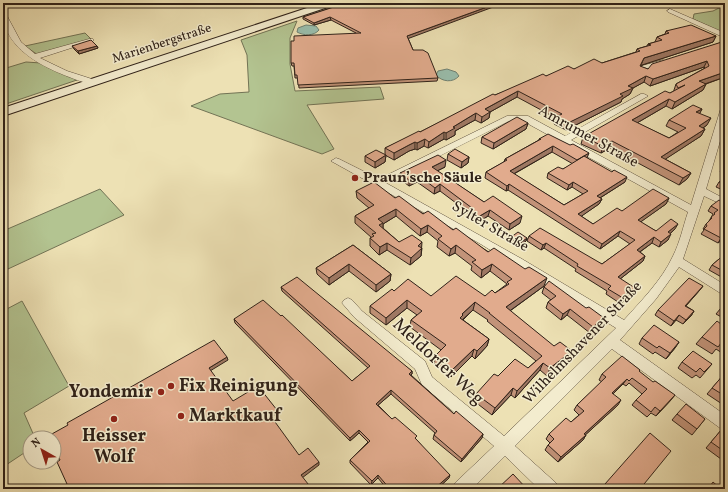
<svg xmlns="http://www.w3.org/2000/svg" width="728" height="492" font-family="Vollkorn,serif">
	<rect width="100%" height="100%" fill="#ede1b4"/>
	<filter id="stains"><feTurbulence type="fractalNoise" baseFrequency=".005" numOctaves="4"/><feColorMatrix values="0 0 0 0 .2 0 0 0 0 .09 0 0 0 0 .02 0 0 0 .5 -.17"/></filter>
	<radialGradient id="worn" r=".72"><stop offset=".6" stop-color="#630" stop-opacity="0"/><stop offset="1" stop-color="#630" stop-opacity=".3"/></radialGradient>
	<g fill="#b3c491" stroke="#727355">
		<polygon points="725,5 725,34 693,19 694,14 713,11"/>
		<polygon points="297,21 290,38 290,64 295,91 380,87 384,99 307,105 334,149 322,154 191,106 220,94 249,92 247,55 241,40"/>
		<polygon points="85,33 91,39 38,55 25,46"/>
		<polygon points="26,62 41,63 77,80 3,105 3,69"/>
		<polygon points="100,189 124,215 8,269 3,261 3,231"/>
		<polygon points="22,301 69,386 24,413 35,438 37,438 30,438 30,449 3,467 3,311"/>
	</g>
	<g fill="#99bead" stroke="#6f8072">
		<path d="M306 25 316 26 319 30C314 36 304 36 297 32L298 28Z"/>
		<path d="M447 69 456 72 459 76C453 83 442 82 436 75L438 71Z"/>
	</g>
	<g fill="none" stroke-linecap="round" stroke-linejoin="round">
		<g stroke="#5f5240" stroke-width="1">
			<g id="minor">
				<polygon points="670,9 725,33 725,38 668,12 667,11"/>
				<path d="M3 12 6 14 21 42 35 54 89 39H93V41L40 58 67 71 95 80V84H89C56 73 3 54 3 12Z"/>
				<polygon points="663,60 667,62 666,64 648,69 646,74 643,74 639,72 642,66"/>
				<path d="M641 94H644L648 96 571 140 691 205 721 108 725 106V124L706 189 725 199V206L704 196 683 259 725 285V296L679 267 656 299 620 340 725 415V430L720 428 612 349 515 446 556 483 558 489H539L505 456 472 489H453L455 483 494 446 422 385 415 369 354 317 342 303 344 300 348 298 352 300 362 311 425 361 432 377 504 436 616 328 479 243 331 161 336 158 339 159 379 179 507 116H528L565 136ZM509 121H523L688 212C683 227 680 242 673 256 662 280 641 301 624 320L522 259 386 183Z"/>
			</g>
		</g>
		<g stroke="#302219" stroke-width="2">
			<polygon id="secondary" points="322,3 336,3 334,5 3,116 3,108"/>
		</g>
		<use href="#minor" fill="#f3ecce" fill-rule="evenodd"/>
		<use href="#secondary" fill="#f3ecce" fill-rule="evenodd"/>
	</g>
	<g fill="#c29379" stroke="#302219" fill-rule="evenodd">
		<polygon points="346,3 408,38 413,50 438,78 437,81 299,88 298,78 295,78 294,66 292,66 291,63 356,33 331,20 314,25 303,19 303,17"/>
		<polygon points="666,31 716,36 713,42 642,65 641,67 648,69 725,41 725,77 706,84 703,90 672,109 666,106 637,123 669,138 678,132 666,126 669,120 702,109 699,114 707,125 703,128 705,129 701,136 665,159 691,173 687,179 679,185 610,148 601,153 581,144 583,137 674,91 674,90 676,84 705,68 704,67 650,86 644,82 633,88 630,94 622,99 621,102 566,130 554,124 556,118 517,97 490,112 489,118 481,123 475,120 455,131 455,135 446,140 444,139 428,148 424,146 417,150 415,149 409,151 394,160 385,155 385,148 420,132 495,95 546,76 574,69 602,63 636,52 637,49 647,46 648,44 655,42 657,37 665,34"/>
		<polygon points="72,46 97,46 98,48 79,54 74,49"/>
		<polygon points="528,123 526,129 493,149 481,143 482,137"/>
		<path d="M539 139 587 158 625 182 600 198 602 199 599 204 581 216 593 224 622 211 669 198 666 204 640 222 656 231 675 229 670 234 668 240 659 247 652 243 640 252 645 256 643 261 620 279 632 293 621 304 606 294 607 291 575 271 576 269 544 248 541 250 527 241 529 236 602 264 630 244 618 236 600 249 508 190 506 191 485 178 486 172 504 162 505 159 539 140ZM552 152 573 164 563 169 548 173 547 178 567 190 572 187 583 194 564 205 514 174Z"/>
		<polygon points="448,154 469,157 468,163 461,168 447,160"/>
		<polygon points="386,155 385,162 375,168 365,162 365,156"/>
		<polygon points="725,165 725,174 720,172"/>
		<polygon points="445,167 437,171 484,202 520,223 509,230 488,216 477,223 468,216 468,212 440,191 434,194 417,182 409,186 400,179 400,173"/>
		<polygon points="725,177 725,191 716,187 719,182"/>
		<polygon points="356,191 395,198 453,230 544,286 510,311 569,359 547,376 540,370 515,398 511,395 492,415 474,401 476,394 498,376 528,368 536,361 487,321 488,320 473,310 463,320 489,339 487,346 475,359 472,356 451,377 434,363 435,356 441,350 410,327 411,320 417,315 407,308 386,325 370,313 370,306 394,291 431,296 485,296 495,293 507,284 490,271 481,278 471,270 472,266 455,253 449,256 437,247 438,241 427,232 420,236 396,216 383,224 383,228 399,242 422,248 421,256 410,265 387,250 379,255 370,246 370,238 372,238 355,223 355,216 369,208 357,198"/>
		<polygon points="725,203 725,239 724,238 718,243 701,234 704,230 703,229 706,224 709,221 713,214 708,211 711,206"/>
		<polygon points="510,238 527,238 526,241 518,247 510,242"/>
		<polygon points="353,245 391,274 390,281 376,292 349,271 329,285 317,274 316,268"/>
		<polygon points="725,254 725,279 709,270 712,265"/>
		<polygon points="703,286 699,291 686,306 694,311 691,316 683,324 676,320 671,326 655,315 658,310"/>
		<polygon points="281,287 412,371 412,374 411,375 454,414 483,434 482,438 461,462 433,439 434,435 435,433 391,394 378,405 392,419 416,439 449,478 437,489 387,489 378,478 371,485 350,463 350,460 368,442 359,433 350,441 235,323 234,319 281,316 352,381 368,368 282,291"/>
		<polygon points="544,287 604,318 601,324 590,333 567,315 561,320 546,308 548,302 551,300 542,293"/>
		<polygon points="725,303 725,319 716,314"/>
		<polygon points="725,320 725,355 716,349 712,354 696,344 702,337 721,324"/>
		<polygon points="642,338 679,342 675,348 666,359 655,352 653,354 639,344"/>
		<polygon points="682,362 712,364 700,378 696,375 692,378 678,368"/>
		<polygon points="639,372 671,400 656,416 651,413 647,417 632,405 636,400 642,394 629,383 626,386 623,384 613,394 618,405 585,435 586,435 583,440 558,462 545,450 548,445 550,443 546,439 549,434 571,422 579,415 574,410 577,405 602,382 599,380 602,374"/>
		<polygon points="725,373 725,406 707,394"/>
		<polygon points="677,414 705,419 692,435 672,420"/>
		<polygon points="722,429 725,431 725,462 706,448"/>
		<polygon points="605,484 640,489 601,489"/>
	</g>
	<g fill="#9e7863" stroke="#302219">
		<polygon points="498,3 504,3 407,39 407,36"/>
		<polygon points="330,17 331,20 314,25 314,23"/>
		<polygon points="716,36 713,42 642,65 638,72 644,58"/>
		<polygon points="97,46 98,48 79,54 78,51"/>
		<polygon points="707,61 704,67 650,86 653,79"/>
		<polygon points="725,72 725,77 696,87 699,81"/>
		<polygon points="646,76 644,82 633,88 630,94 622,99 621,102 566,130 568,123 620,94 628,86"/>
		<polygon points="706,84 703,90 672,109 675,102"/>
		<polygon points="518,91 517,97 490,112 489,118 481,123 482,117 485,109"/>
		<polygon points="669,99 666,106 630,127 632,120"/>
		<polygon points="702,109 699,115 696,112"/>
		<polygon points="476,113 475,120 455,131 455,135 446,140 446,133 453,127"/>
		<polygon points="711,118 707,125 696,133 699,126"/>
		<polygon points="528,123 526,129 493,149 494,143"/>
		<polygon points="705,129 701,136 658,164 661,157"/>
		<polygon points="444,132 444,139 428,148 429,142"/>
		<polygon points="425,139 424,146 417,150 417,143"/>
		<polygon points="612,141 610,148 601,153 603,146"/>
		<polygon points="415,142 415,149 409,151 394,160 394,153 409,145"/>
		<polygon points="553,146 552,152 508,177 510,171"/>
		<polygon points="589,153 587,158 577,160"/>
		<polygon points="386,155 385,162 375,168 375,162"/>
		<polygon points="469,157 468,163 461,168 462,162"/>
		<polygon points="446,160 445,167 431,174 432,167"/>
		<polygon points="691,173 687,179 679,185 683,178"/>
		<polygon points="418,175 417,182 409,186 409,180"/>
		<polygon points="627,177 625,182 595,201 597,196"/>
		<polygon points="573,182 572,187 567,190 569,185"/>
		<polygon points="440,184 440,191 434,194 435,188"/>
		<polygon points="509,184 508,190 506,191 507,186"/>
		<polygon points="669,198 666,204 635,226 638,220"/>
		<polygon points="602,199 599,204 576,220 578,214"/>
		<polygon points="396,209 396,216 383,224 383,230 379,233 378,219"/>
		<polygon points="490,210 488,216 477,223 478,217"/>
		<polygon points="522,216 520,223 509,230 510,224"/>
		<polygon points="678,224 675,229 665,238 668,232"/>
		<polygon points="428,225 427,232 420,236 421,229"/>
		<polygon points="620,231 618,236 600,249 602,244"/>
		<polygon points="671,234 668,240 659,247 661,242"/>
		<polygon points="725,235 724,238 718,243 721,238"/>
		<polygon points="654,237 652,243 634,256 637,250"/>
		<polygon points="527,238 526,241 518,247 519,244"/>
		<polygon points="422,242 421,256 410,265 411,258 418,246"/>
		<polygon points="387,243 387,250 379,255 380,247"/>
		<polygon points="546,243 544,248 541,250 543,245"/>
		<polygon points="456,245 455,253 449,256 451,249"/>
		<polygon points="645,256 643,261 615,283 618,277"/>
		<polygon points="349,264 349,271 329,285 329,278"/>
		<polygon points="492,264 490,271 481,278 482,270"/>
		<polygon points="391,274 390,281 376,292 376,285"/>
		<polygon points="547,278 544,286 504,315 506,307"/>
		<polygon points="703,286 699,291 682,310 685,306"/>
		<polygon points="635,288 632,293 621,304 623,298"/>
		<polygon points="407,300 407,308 386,325 386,318"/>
		<polygon points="475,302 473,310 462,320 460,318 462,314"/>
		<polygon points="570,309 567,315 561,320 563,314"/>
		<polygon points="694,311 691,316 683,324 686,320"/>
		<polygon points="679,315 676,320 671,326 674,321"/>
		<polygon points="604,318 601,324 590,333 593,327"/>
		<polygon points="489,339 487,346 475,359 477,351"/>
		<polygon points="679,342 675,348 666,359 670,353"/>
		<polygon points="474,349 472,356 451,377 452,370"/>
		<polygon points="572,351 569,359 547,376 550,368"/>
		<polygon points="227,357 228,360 210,371 209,368"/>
		<polygon points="543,363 540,370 515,398 517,391"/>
		<polygon points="412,371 412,374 408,377 409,374"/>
		<polygon points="627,379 623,384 609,398 612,393"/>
		<polygon points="513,388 511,395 492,415 495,408"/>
		<polygon points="391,390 391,394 376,407 376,404"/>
		<polygon points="675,395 671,400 656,416 660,411"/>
		<polygon points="621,400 618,405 581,439 584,434"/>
		<polygon points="277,410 277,413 270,418 270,415"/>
		<polygon points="359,430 359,433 350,441 350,438"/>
		<polygon points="483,434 482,438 461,462 462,459"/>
		<polygon points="586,435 583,440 558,462 561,457"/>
		<polygon points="319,462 319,465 302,478 301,475"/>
		<polygon points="378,475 378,478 371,485 372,481"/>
		<polygon points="450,475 449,478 437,489 434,489"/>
	</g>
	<g fill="#e1ab8d" stroke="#302219">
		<polygon points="346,3 498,3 407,36 413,50 423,50 428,53 438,78 298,85 297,75 295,75 294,63 291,63 291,41 294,41 294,36 361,33 330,17 314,23 303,17"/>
		<polygon points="691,25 716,36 644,58 640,66 648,69 652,64 725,41 725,72 699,81 706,84 675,102 669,99 632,120 669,138 686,128 669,120 693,105 702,109 696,112 711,118 699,126 705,129 661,157 691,173 683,178 612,141 603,146 583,137 665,91 670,93 685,85 678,88 676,84 709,66 707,61 653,79 646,76 628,86 633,88 620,94 623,96 568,123 556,117 562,114 518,91 485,109 490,112 482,117 476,113 453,127 455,128 446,133 444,132 429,142 425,139 417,143 415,142 409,145 394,153 385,148 419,131 420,132 493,94 495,95 543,74 546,76 568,66 574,69 594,59 602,63 640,51 637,49 651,45 648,44 662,40 657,37 669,33 666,31"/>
		<polygon points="91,40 97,46 78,51 72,46"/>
		<polygon points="517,117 528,123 494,143 482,137"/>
		<polygon points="548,134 570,145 573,144 589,153 577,160 553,146 510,171 564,205 588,191 573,182 569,185 548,173 558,167 563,169 584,156 612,172 614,170 627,177 597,196 602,199 578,214 593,224 617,208 622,211 653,189 669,198 638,220 656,231 671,219 678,224 668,232 671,234 661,242 654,237 637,250 645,256 618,277 635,288 623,298 608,289 611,286 577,266 578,264 546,243 543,245 529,236 540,228 602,264 635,240 620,231 602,244 509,184 507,186 486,172 507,160 505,159 541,139 539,139"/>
		<polygon points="455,149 469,157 462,162 448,154"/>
		<polygon points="376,150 386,155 375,162 365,156"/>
		<polygon points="438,155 446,160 432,167 484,202 493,196 522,216 510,224 490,210 478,217 469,210 472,208 440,184 435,188 418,175 409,180 400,173"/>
		<polygon points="725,177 725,185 719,182"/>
		<polygon points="374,182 395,198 399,196 423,214 428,211 453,230 456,228 488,252 494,248 525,269 529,267 547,278 506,307 554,346 560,342 572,351 550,368 543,363 517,391 513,388 495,408 476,394 494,374 498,376 515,359 528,368 542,356 489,313 490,313 475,302 462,314 463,315 460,318 489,339 477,351 474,349 452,370 435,356 446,345 411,320 422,311 407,300 386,318 370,306 392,289 394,291 408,279 431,296 456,276 485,296 492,290 495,293 509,284 507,282 512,279 492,264 482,270 472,262 476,260 456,245 451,249 438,239 442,236 428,225 421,229 396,209 378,219 383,223 379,225 399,242 412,235 422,242 418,246 422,248 411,258 387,243 380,247 370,238 374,236 372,234 376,233 355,216 374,205 356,191"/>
		<polygon points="719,200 725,203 725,235 721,238 704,229 707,226 706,224 712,218 711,217 715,214 714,213 718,210 711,206"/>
		<polygon points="518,232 527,238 519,244 510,238"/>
		<polygon points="353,245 391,274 376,285 349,264 329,278 316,268"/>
		<polygon points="725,254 725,272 712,265"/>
		<polygon points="297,277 412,371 409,374 454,414 456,411 483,434 462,459 434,435 437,431 391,390 376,404 392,419 395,417 417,436 415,438 450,475 434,489 398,489 395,486 392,489 390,489 378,475 372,481 350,460 370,441 359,430 350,438 234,319 263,300 281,316 282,315 352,381 370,366 281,287"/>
		<polygon points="689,278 703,286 685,306 694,311 686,320 679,315 674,321 658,310"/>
		<polygon points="549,281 586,308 589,307 604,318 593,327 570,309 563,314 548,302 556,296 544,287"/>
		<polygon points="725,303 725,308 722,306"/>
		<polygon points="725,320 725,343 722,342 718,347 702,337 717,321 721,324"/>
		<polygon points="654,325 679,342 670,353 659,346 657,348 642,338"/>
		<polygon points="214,340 227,357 209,368 233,401 258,386 277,410 270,415 299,455 308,448 319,462 301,475 312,489 63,489 63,487 67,484 57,462 60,460 54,445 54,438 51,438 50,435 68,425 67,423"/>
		<polygon points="693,351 712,364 704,372 700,368 696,372 682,362"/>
		<polygon points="622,356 640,370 639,371 653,382 655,381 675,395 660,411 655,407 651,412 636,400 647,389 632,378 629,381 627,379 612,393 621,400 584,434 586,435 561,457 548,445 554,439 549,434 566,418 571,422 584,411 577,405 606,377 602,374"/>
		<polygon points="725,373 725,396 712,388"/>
		<polygon points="686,404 705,419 697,429 677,414"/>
		<polygon points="722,429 725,431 725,452 711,442"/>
		<polygon points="650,433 671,451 640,489 610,489 605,484"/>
		<polygon points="513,474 527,489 497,489"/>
		<polygon points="713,482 721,489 708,489"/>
	</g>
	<g fill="#8f2418" stroke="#f3ecce" stroke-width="1.5">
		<circle cx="355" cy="178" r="4"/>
		<circle cx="171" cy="386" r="4"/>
		<circle cx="161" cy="392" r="4"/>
		<circle cx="181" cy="416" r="4"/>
		<circle cx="114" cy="419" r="4"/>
	</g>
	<g text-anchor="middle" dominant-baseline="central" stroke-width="3" stroke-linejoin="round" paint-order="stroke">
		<g font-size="13" fill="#302219" stroke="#f3ecce">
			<text transform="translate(162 44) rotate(-18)">Marienbergstraße</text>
		</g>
		<g font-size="15" fill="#302219" stroke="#f3ecce">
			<text transform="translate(588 137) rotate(29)">Amrumer Straße</text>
			<text transform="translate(490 227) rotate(30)">Sylter Straße</text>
			<text transform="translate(583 343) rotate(-46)">Wilhelmshavener Straße</text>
		</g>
		<g font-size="15" font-weight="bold" fill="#302219" stroke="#f3ecce" text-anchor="start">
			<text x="363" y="178">Praun’sche Säule</text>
		</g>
		<g font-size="18" fill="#302219" stroke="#f3ecce">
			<text transform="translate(438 362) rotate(43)">Meldorfer Weg</text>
		</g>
		<g font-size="18" font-weight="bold" fill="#302219" stroke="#f3ecce" text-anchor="start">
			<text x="179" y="386">Fix Reinigung</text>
			<text x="153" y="392" text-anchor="end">Yondemir</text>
			<text x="189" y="416">Marktkauf</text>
			<text x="114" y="436" text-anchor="middle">Heisser<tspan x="114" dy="21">Wolf</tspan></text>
		</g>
	</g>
	<rect width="728" height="492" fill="none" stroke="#ede1b4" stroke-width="16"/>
	<rect x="4" y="4" width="720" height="484" fill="none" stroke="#302219" stroke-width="2"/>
	<rect x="8" y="8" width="712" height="476" fill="none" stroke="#302219"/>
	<g transform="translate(42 450) rotate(321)"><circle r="19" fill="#f3ecce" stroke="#a59b86"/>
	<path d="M0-3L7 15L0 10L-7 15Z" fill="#8f2418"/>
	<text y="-6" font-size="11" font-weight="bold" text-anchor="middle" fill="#302219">N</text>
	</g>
	<rect width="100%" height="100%" filter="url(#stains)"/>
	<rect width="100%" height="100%" fill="url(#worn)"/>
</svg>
